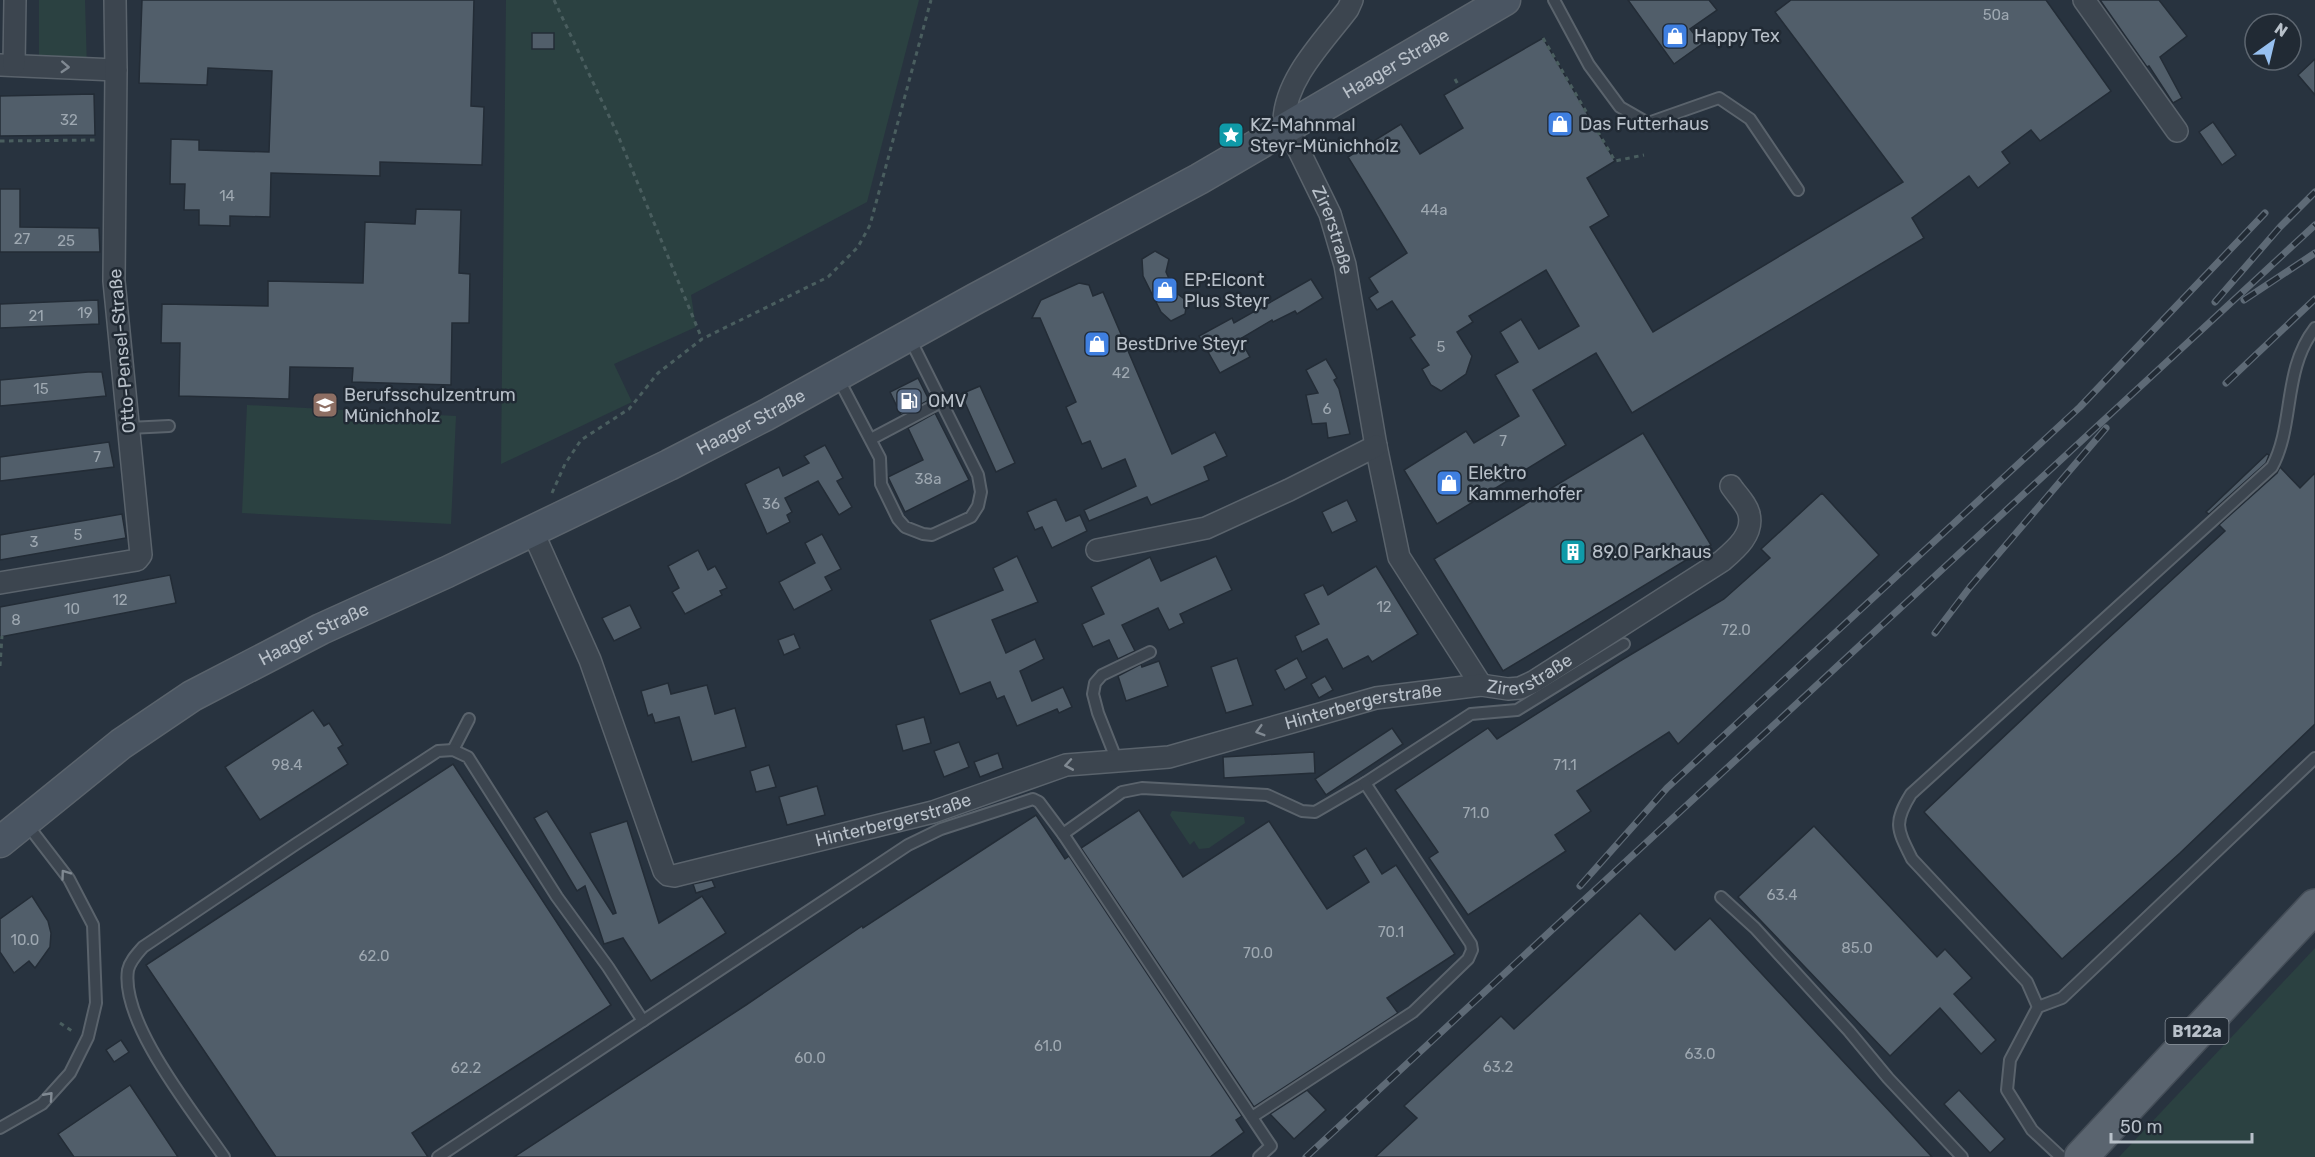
<svg xmlns="http://www.w3.org/2000/svg" width="2315" height="1157" font-family="Rubik,sans-serif">
	<rect width="100%" height="100%" fill="#28333f"/>
	<g fill="#2b4141">
		<polygon points="39,0 85,0 87,69 39,69"/>
		<polygon points="506,0 919,0 867,202 691,295 696,327 614,364 632,402 501,464"/>
		<polygon points="247,405 456,416 451,524 242,513"/>
		<polygon points="1172,811 1244,817 1245,823 1209,848 1199,849 1194,841 1190,845 1170,815"/>
		<polygon points="2315,948 2315,1157 2119,1157"/>
	</g>
	<g fill="#515e6a" stroke="#232c36" stroke-width="1.5">
		<polygon points="142,0 474,0 471,106 484,107 482,165 380,162 380,176 271,173 270,217 230,216 230,226 199,225 199,210 184,210 185,184 170,184 171,139 199,140 199,150 269,152 272,71 208,68 207,85 139,83"/>
		<polygon points="1628,0 1709,0 1717,10 1690,29 1702,44 1674,64"/>
		<polygon points="1791,0 2046,0 2111,91 2040,141 2031,130 2002,152 2010,163 1978,188 1969,176 1912,218 1924,238 1632,413 1596,353 1533,390 1566,445 1437,524 1404,470 1466,431 1474,443 1519,416 1495,375 1518,362 1500,332 1521,319 1539,349 1579,326 1546,270 1469,316 1473,322 1457,332 1472,356 1466,374 1441,391 1431,385 1422,369 1429,365 1410,338 1415,335 1392,301 1377,310 1369,298 1378,292 1369,278 1407,253 1348,157 1401,124 1420,154 1463,128 1444,95 1543,38 1615,161 1587,178 1609,216 1590,227 1653,332 1903,182 1775,12"/>
		<polygon points="2100,0 2159,0 2187,36 2160,57 2182,98 2173,103 2149,66 2147,67"/>
		<rect x="532" y="33" width="22" height="16"/>
		<polygon points="2315,59 2315,95 2298,75"/>
		<polygon points="94,94 95,135 0,136 0,96"/>
		<polygon points="2213,122 2236,155 2222,165 2199,132"/>
		<polygon points="0,189 20,189 20,227 99,228 100,252 0,252"/>
		<polygon points="416,209 461,210 459,273 470,274 469,323 452,323 451,385 352,382 353,368 290,367 289,399 179,396 180,343 161,343 162,304 268,306 268,281 363,283 365,222 415,224"/>
		<polygon points="1155,251 1169,259 1166,272 1175,292 1187,301 1185,314 1171,321 1161,312 1143,276 1142,259"/>
		<polygon points="1311,279 1323,298 1297,314 1295,311 1273,322 1272,320 1240,339 1250,357 1220,373 1199,336 1232,318 1234,323"/>
		<polygon points="1079,283 1089,285 1093,296 1103,292 1172,454 1215,432 1227,456 1204,467 1209,480 1151,505 1147,497 1089,521 1084,510 1136,486 1125,459 1102,469 1090,441 1082,444 1066,407 1076,402 1040,318 1032,318 1041,300"/>
		<polygon points="98,300 99,324 0,328 0,304"/>
		<polygon points="1326,359 1337,378 1334,380 1339,389 1350,434 1328,438 1326,423 1312,424 1306,395 1318,393 1306,370"/>
		<polygon points="88,372 102,372 106,396 0,406 0,380"/>
		<polygon points="918,378 929,400 901,415 890,392"/>
		<polygon points="980,386 1015,463 996,472 961,394"/>
		<polygon points="935,413 969,480 905,512 888,477 923,460 908,428"/>
		<polygon points="1643,433 1711,545 1503,671 1434,559"/>
		<polygon points="109,442 114,467 0,481 0,457"/>
		<polygon points="825,445 843,478 837,481 852,507 839,515 818,481 785,498 792,512 787,515 790,522 767,534 745,484 779,467 783,476 809,463 804,456"/>
		<polygon points="2267,454 2269,455 2266,463 2209,514 2206,512"/>
		<polygon points="2280,467 2300,488 2315,473 2315,724 2180,853 2062,959 1924,812 2103,643 2225,531 2219,525 2277,473"/>
		<polygon points="1822,493 1879,555 1678,744 1669,732 1577,791 1591,811 1555,835 1566,851 1468,915 1429,858 1438,852 1395,790 1488,728 1497,739 1620,661 1724,599 1770,558 1761,549"/>
		<polygon points="1056,499 1066,521 1080,515 1087,531 1052,548 1042,527 1035,530 1027,512"/>
		<polygon points="1347,500 1357,521 1332,533 1322,512"/>
		<polygon points="122,514 126,538 0,560 0,535"/>
		<polygon points="822,534 841,569 825,577 832,590 794,610 779,582 815,563 805,543"/>
		<polygon points="698,550 708,570 715,566 727,588 720,591 722,595 685,614 672,592 679,588 668,566"/>
		<polygon points="1017,556 1038,602 992,620 1006,653 1035,639 1044,659 1020,671 1032,701 1063,687 1072,707 1059,713 1057,709 1017,726 1004,696 997,699 990,682 960,694 930,620 1003,590 993,568"/>
		<polygon points="1216,556 1232,590 1180,614 1184,623 1169,630 1158,608 1122,625 1135,651 1118,659 1109,640 1093,647 1082,624 1104,614 1091,587 1150,557 1161,581"/>
		<polygon points="1376,566 1418,634 1372,662 1368,656 1343,669 1327,639 1302,652 1295,636 1319,624 1304,594 1323,585 1328,595"/>
		<polygon points="170,575 176,603 0,637 0,607"/>
		<polygon points="630,605 641,628 614,641 602,618"/>
		<polygon points="794,634 800,648 784,655 778,640"/>
		<polygon points="1237,658 1253,705 1226,713 1211,667"/>
		<polygon points="1297,658 1307,678 1285,690 1275,670"/>
		<polygon points="1159,661 1168,686 1126,701 1118,676 1141,664 1142,667"/>
		<polygon points="1325,676 1333,690 1319,698 1311,684"/>
		<polygon points="668,683 671,694 707,685 715,714 735,708 746,747 692,762 679,717 655,723 652,714 648,716 641,691"/>
		<polygon points="313,710 324,726 329,723 343,745 338,748 348,764 260,820 225,767"/>
		<polygon points="924,717 931,743 903,751 896,725"/>
		<polygon points="1392,728 1403,744 1326,795 1315,779"/>
		<polygon points="959,742 969,767 944,777 934,751"/>
		<polygon points="1314,752 1315,773 1224,778 1223,757"/>
		<polygon points="998,753 1003,768 980,777 974,762"/>
		<polygon points="453,764 611,1005 412,1133 428,1157 276,1157 146,965"/>
		<polygon points="769,765 776,787 756,792 750,771"/>
		<polygon points="817,786 825,815 787,825 779,797"/>
		<polygon points="1139,810 1183,877 1269,821 1327,909 1369,882 1353,856 1366,848 1382,874 1396,865 1455,954 1387,998 1398,1013 1254,1107 1081,848"/>
		<polygon points="547,811 613,914 616,913 590,833 627,821 659,923 702,896 726,933 651,981 623,938 604,944 585,886 577,891 534,818"/>
		<polygon points="1036,815 1065,859 1069,856 1242,1116 1236,1120 1244,1132 1210,1157 514,1157 746,1005 862,926 863,928"/>
		<polygon points="1814,826 1937,957 1945,949 1972,978 1954,994 1996,1040 1981,1054 1940,1008 1890,1056 1738,897"/>
		<polygon points="712,880 715,887 696,893 693,884"/>
		<polygon points="32,896 48,921 51,933 50,947 35,968 29,961 14,973 0,952 0,919"/>
		<polygon points="1640,913 1675,950 1710,918 1932,1157 1375,1157 1417,1118 1404,1106 1501,1016 1514,1029"/>
		<polygon points="121,1040 129,1052 114,1062 106,1050"/>
		<polygon points="130,1085 178,1157 74,1157 58,1134"/>
		<polygon points="1307,1090 1326,1110 1294,1139 1270,1114"/>
		<polygon points="1959,1090 2005,1139 1990,1153 1944,1104"/>
	</g>
	<g fill="none" stroke-linecap="round" stroke-linejoin="round">
		<g stroke="#5a636c" stroke-width="14">
			<g id="lane">
				<polyline points="1554,0 1589,65 1620,107 1648,123 1719,98 1750,119 1798,190"/>
				<polyline points="838,378 880,458 881,484 898,519 905,527 923,534 932,535 971,517 978,506 981,492 978,475 909,337"/>
				<polyline points="129,428 169,426"/>
				<polyline points="871,439 941,402"/>
				<polyline points="453,750 469,719"/>
				<polyline points="1117,761 1098,713 1093,694 1095,683 1102,675 1150,652"/>
				<polyline points="1063,834 1122,792 1142,788 1267,795 1302,811 1315,812 1365,783 1471,714 1517,710 1624,644"/>
				<polyline points="1721,897 1755,928 1849,1031 1888,1078 1962,1157"/>
				<path d="M2038 1007 2027 982 1912 859C1897 829 1893 823 1911 794L2272 467C2295 424 2282 371 2315 328"/>
				<polyline points="1252,1117 1413,1012 1468,959 1472,950 1471,944 1365,783"/>
				<polyline points="0,1128 42,1104 70,1073 88,1037 96,1003 93,925 69,879 26,823"/>
				<path d="M224 1157C195 1114 120 1023 128 970 130 961 137 954 143 947L296 844 438 751 453 750 468 757 557 897 608 967 643 1021"/>
				<polyline points="438,1157 908,845 941,829 1033,799 1039,802 1063,834 1271,1146 1259,1157"/>
				<polyline points="2061,1157 2032,1130 2007,1090 2010,1060 2038,1007 2062,998 2315,758"/>
			</g>
		</g>
		<g stroke="#5a636c" stroke-width="24">
			<g id="street">
				<path id="s1" d="M1352 0 1348 9C1324 41 1286 78 1284 120L1330 214 1345 265 1376 446 1399 557 1481 685"/>
				<polyline points="2084,0 2177,131"/>
				<polyline points="0,65 116,70"/>
				<polyline points="14,65 15,0"/>
				<path id="s2" d="M532 530 590 660 664 871 668 875 674 876 933 812 1066 765 1169 757 1376 698 1481 685 1508 689 1520 688 1533 682 1722 561C1736 549 1754 534 1749 514 1747 504 1736 494 1731 486"/>
				<polyline points="1097,550 1206,528 1289,490 1376,446"/>
				<polyline points="0,583 137,560 141,555 114,281 116,70 115,0"/>
			</g>
		</g>
		<g stroke="#5a636c" stroke-width="33">
			<g id="secondary">
				<path id="s3" d="M0 842 121 744 192 696 321 629 447 572 669 465 766 415 975 299 1199 179 1505 0"/>
			</g>
		</g>
		<g stroke="#454e58" stroke-width="36">
			<polyline id="primary" points="2081,1157 2315,906"/>
		</g>
		<g stroke="#4a5e5f" stroke-width="3" stroke-dasharray="4.5 4.5" stroke-linecap="butt">
			<polyline points="554,0 617,133 702,339"/>
			<polyline points="1543,38 1615,161 1644,155"/>
			<polyline points="1455,79 1459,86"/>
			<polyline points="0,141 97,140"/>
			<polyline points="552,493 565,464 581,440 629,409 658,373 702,339 828,277 858,247 870,225 931,0"/>
			<polyline points="0,666 2,636"/>
			<polyline points="60,1023 75,1033"/>
		</g>
		<use href="#lane" stroke="#3c454f" stroke-width="10"/>
		<use href="#street" stroke="#3c454f" stroke-width="21"/>
		<use href="#secondary" stroke="#4a5562" stroke-width="30"/>
		<use href="#primary" stroke="#5a646f" stroke-width="33"/>
		<g stroke="#5e6a76" stroke-width="7">
			<g id="rail">
				<polyline points="2244,300 2315,253"/>
				<polyline points="2215,302 2280,227 2315,192"/>
				<polyline points="2226,383 2315,299"/>
				<polyline points="1935,633 1970,587 2106,428"/>
				<polyline points="1580,886 1667,788 2080,407 2265,213"/>
				<polyline points="1306,1157 2315,225"/>
			</g>
		</g>
		<use href="#rail" stroke="#212a34" stroke-width="4.5" stroke-dasharray="14" stroke-linecap="butt"/>
	</g>
	<defs><path id="oneway-chevron" d="M-2-3.5L2.5 0L-2 3.5" fill="none" stroke-width="1.6" stroke-linecap="round" stroke-linejoin="round" transform="scale(1.5)"/></defs>
	<g stroke="#808992">
		<use href="#oneway-chevron" transform="translate(65 67) rotate(3)"/>
		<use href="#oneway-chevron" transform="translate(1260 731) rotate(164)"/>
		<use href="#oneway-chevron" transform="translate(1069 765) rotate(170)"/>
		<use href="#oneway-chevron" transform="translate(65 874) rotate(-126)"/>
		<use href="#oneway-chevron" transform="translate(49 1096) rotate(-48)"/>
	</g>
	<defs>
		<g id="shop-square" transform="scale(1.35)"><rect x="-9" y="-9" width="18" height="18" rx="4" fill="#3f7fe0" stroke="#212a34"/><path d="M-5-2.5h2.3a2.7 3.5 0 0 1 5.4 0H5L5.5 6h-11ZM-1.5-2.5h3a1.5 2.3 0 0 0-3 0Z" fill="#fff"/></g>
		<g id="sight-square" transform="scale(1.35)"><rect x="-9" y="-9" width="18" height="18" rx="4" fill="#0f9aa8" stroke="#212a34"/><path d="M0-6L1.8-2.2L6-1.7L2.9 1.2L3.7 5.4L0 3.3L-3.7 5.4L-2.9 1.2L-6-1.7L-1.8-2.2Z" fill="#fff"/></g>
		<g id="fuel-square" transform="scale(1.35)"><rect x="-9" y="-9" width="18" height="18" rx="4" fill="#5c6f8a" stroke="#212a34"/><path d="M-5.5-6h7V0h2V4h1.3V-2.5L3-4.5l.8-.8L6-3V5H2.5V1h-1V6h-7ZM-4.2-4.7v3.2H.2V-4.7Z" fill="#fff"/></g>
		<g id="school-square" transform="scale(1.35)"><rect x="-9" y="-9" width="18" height="18" rx="4" fill="#8d6e63" stroke="#212a34"/><path d="M0-5L7-2L0 1L-7-2ZM-4 1L0 2.5L4 1V4Q0 6-4 4Z" fill="#fff"/></g>
		<g id="building-square" transform="scale(1.35)"><rect x="-9" y="-9" width="18" height="18" rx="4" fill="#0f9aa8" stroke="#212a34"/><path d="M-4-6H4V6H1V3H-1V6H-4ZM-2.5-4.3h1.7v1.8h-1.7ZM.8-4.3h1.7v1.8H.8ZM-2.5-1h1.7V.8h-1.7ZM.8-1h1.7V.8H.8Z" fill="#fff"/></g>
	</defs>
	<g fill-rule="evenodd">
		<use href="#shop-square" x="1675" y="36"/>
		<use href="#shop-square" x="1560" y="124"/>
		<use href="#sight-square" x="1231" y="135"/>
		<use href="#shop-square" x="1165" y="290"/>
		<use href="#shop-square" x="1097" y="344"/>
		<use href="#fuel-square" x="909" y="401"/>
		<use href="#school-square" x="325" y="405"/>
		<use href="#shop-square" x="1449" y="483"/>
		<use href="#building-square" x="1573" y="552"/>
	</g>
	<g text-anchor="middle" dominant-baseline="central" stroke-width="5" stroke-linejoin="round" paint-order="stroke">
		<g font-size="15" fill="#9ea8b1">
			<text x="1996" y="15">50a</text>
			<text x="69" y="120">32</text>
			<text x="227" y="196">14</text>
			<text x="1434" y="210">44a</text>
			<text x="22" y="239">27</text>
			<text x="66" y="241">25</text>
			<text x="85" y="313">19</text>
			<text x="36" y="316">21</text>
			<text x="1441" y="347">5</text>
			<text x="1121" y="373">42</text>
			<text x="41" y="389">15</text>
			<text x="1327" y="409">6</text>
			<text x="1503" y="441">7</text>
			<text x="97" y="457">7</text>
			<text x="928" y="479">38a</text>
			<text x="771" y="504">36</text>
			<text x="78" y="535">5</text>
			<text x="34" y="542">3</text>
			<text x="120" y="600">12</text>
			<text x="1384" y="607">12</text>
			<text x="72" y="609">10</text>
			<text x="16" y="620">8</text>
			<text x="1736" y="630">72.0</text>
			<text x="287" y="765">98.4</text>
			<text x="1565" y="765">71.1</text>
			<text x="1476" y="813">71.0</text>
			<text x="1782" y="895">63.4</text>
			<text x="1391" y="932">70.1</text>
			<text x="25" y="940">10.0</text>
			<text x="1857" y="948">85.0</text>
			<text x="1258" y="953">70.0</text>
			<text x="374" y="956">62.0</text>
			<text x="1048" y="1046">61.0</text>
			<text x="1700" y="1054">63.0</text>
			<text x="810" y="1058">60.0</text>
			<text x="1498" y="1067">63.2</text>
			<text x="466" y="1068">62.2</text>
		</g>
		<rect fill="#212a34" stroke="#8b939c" stroke-width="1.5" x="2165.5" y="1018" width="63" height="26" rx="4.5"/>
		<g font-size="16" font-weight="bold" fill="#b8c0c9">
			<text x="2197" y="1031">B122a</text>
		</g>
		<g font-size="18" fill="#b8c0c9" stroke="#212a34" text-anchor="start">
			<text x="1694" y="36">Happy Tex</text>
			<text x="1580" y="124">Das Futterhaus</text>
			<text x="1250" y="125">KZ-Mahnmal<tspan x="1250" dy="21">Steyr-Münichholz</tspan></text>
			<text x="1184" y="280">EP:Elcont<tspan x="1184" dy="21">Plus Steyr</tspan></text>
			<text x="1116" y="344">BestDrive Steyr</text>
			<text x="344" y="395">Berufsschulzentrum<tspan x="344" dy="21">Münichholz</tspan></text>
			<text x="928" y="401">OMV</text>
			<text x="1468" y="473">Elektro<tspan x="1468" dy="21">Kammerhofer</tspan></text>
			<text x="1592" y="552">89.0 Parkhaus</text>
		</g>
		<g font-size="18" fill="#b8c0c9" stroke="#212a34">
			<text stroke="none"><textPath href="#s3" startOffset="1602">Haager Straße</textPath></text>
			<text stroke="none"><textPath href="#s1" startOffset="261">Zirerstraße</textPath></text>
			<text transform="translate(122 351) rotate(-95)">Otto-Pensel-Straße</text>
			<text stroke="none"><textPath href="#s3" startOffset="864">Haager Straße</textPath></text>
			<text stroke="none"><textPath href="#s3" startOffset="378">Haager Straße</textPath></text>
			<text stroke="none"><textPath href="#s2" startOffset="1262">Zirerstraße</textPath></text>
			<text stroke="none"><textPath href="#s2" startOffset="1090">Hinterbergerstraße</textPath></text>
			<text stroke="none"><textPath href="#s2" startOffset="604">Hinterbergerstraße</textPath></text>
		</g>
	</g>
	<g transform="translate(2273 42) rotate(34)"><circle r="28" fill="#212a34" stroke="#5d6670" stroke-width="1.5"/>
	<path d="M0-4.5L10 22L0 15L-10 22Z" fill="#97c0f0"/>
	<text y="-9" font-size="16" font-weight="bold" text-anchor="middle" fill="#b8c0c9">N</text>
	</g>
	<path d="M2111 1133v9h141v-9" fill="none" stroke="#b8c0c9" stroke-width="3"/>
	<text x="2120" y="1133" font-size="18" fill="#b8c0c9" stroke="#212a34" stroke-width="4.5" paint-order="stroke">50 m</text>
</svg>
